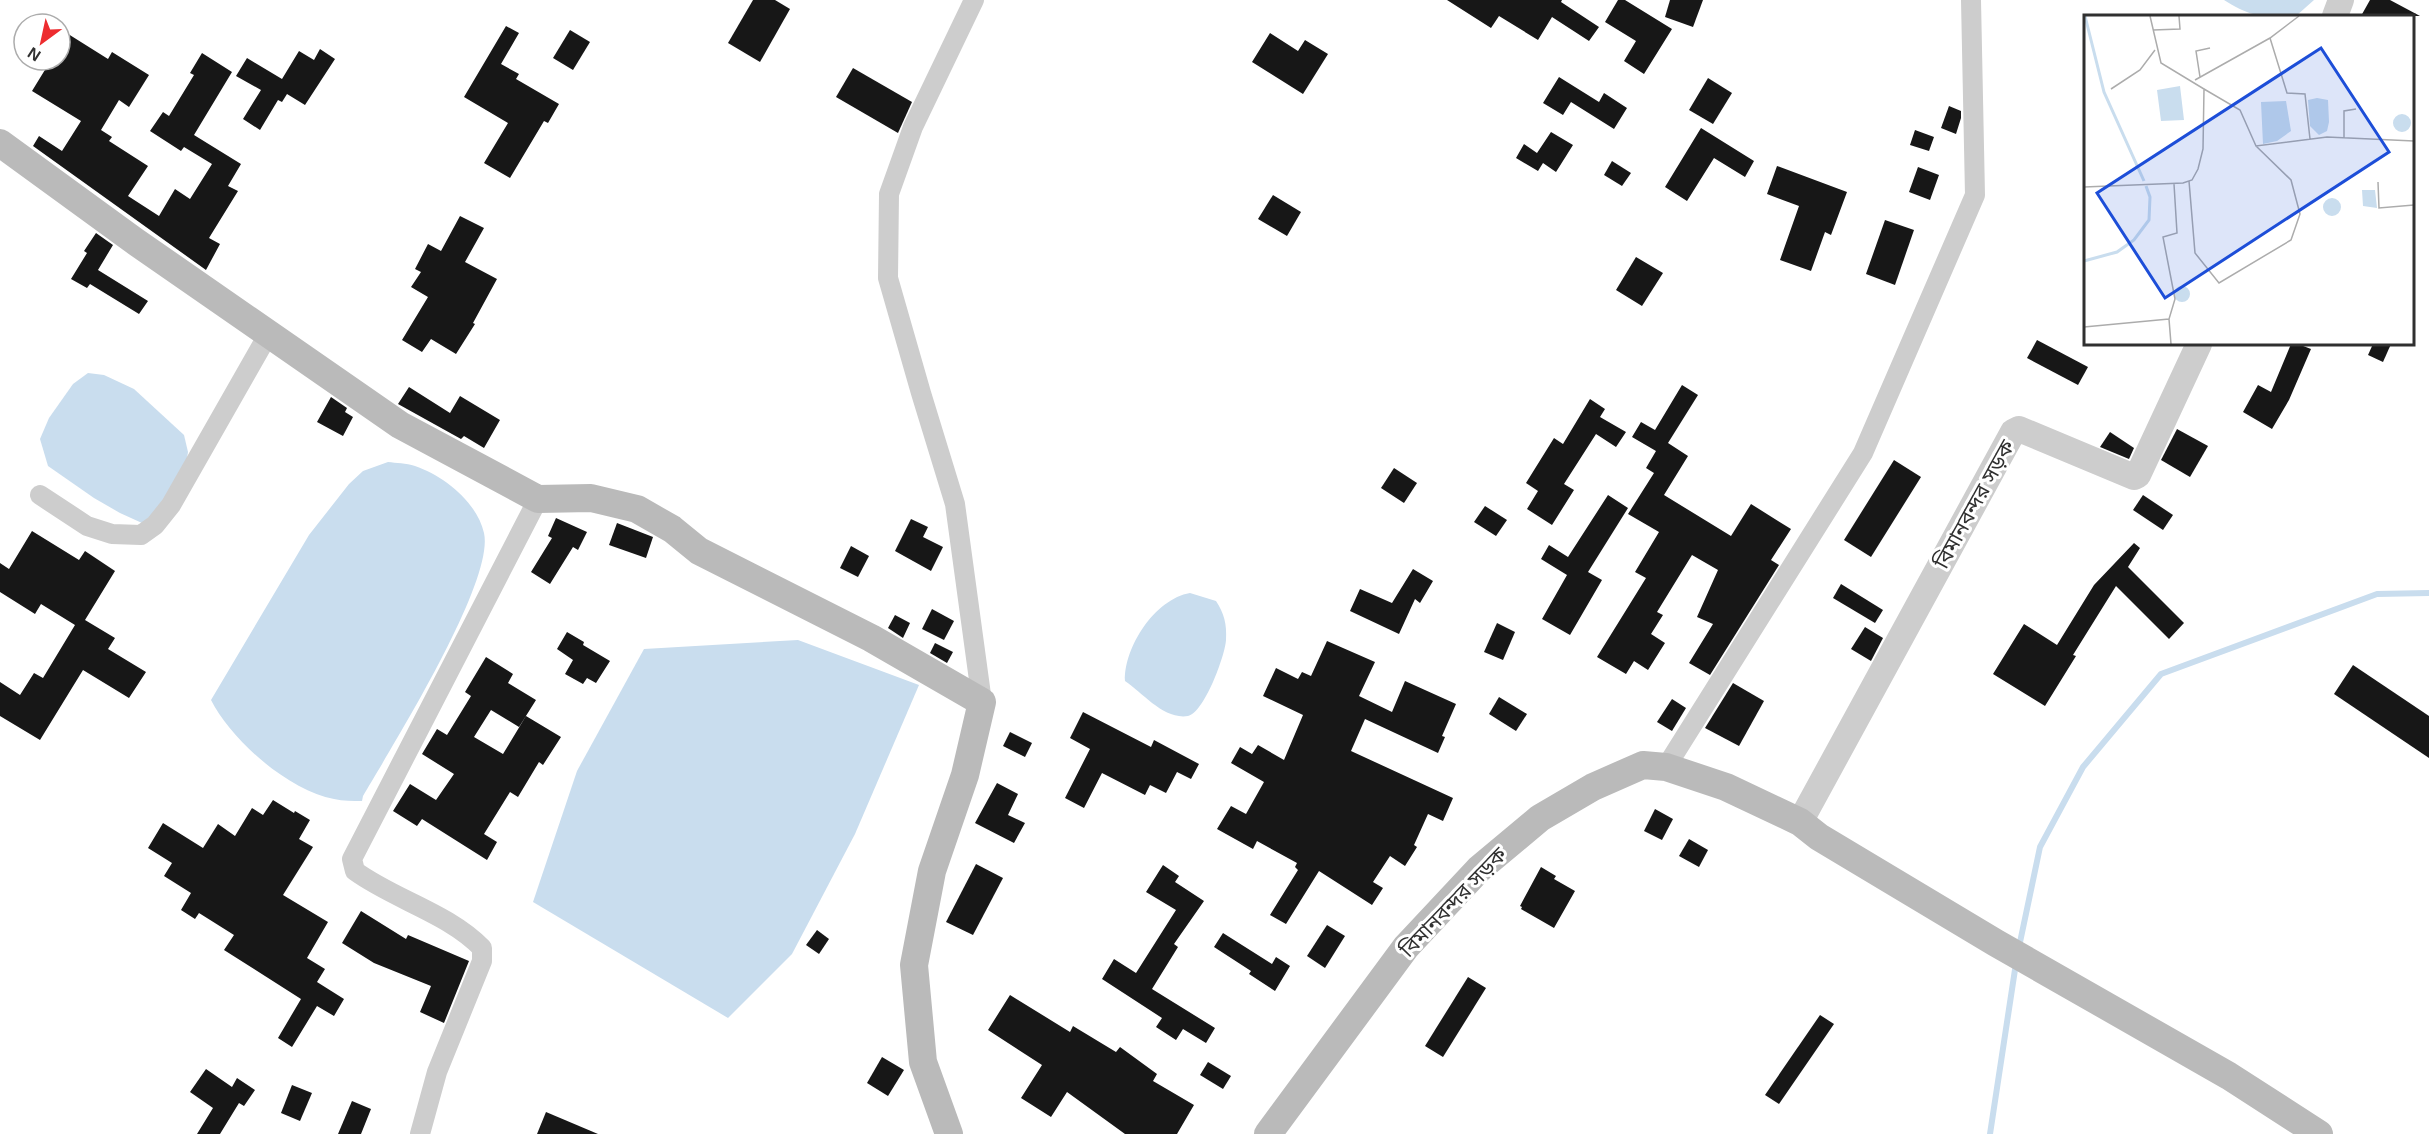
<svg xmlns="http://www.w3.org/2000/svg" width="2429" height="1134" font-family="Arial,'Noto Sans Bengali',sans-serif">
	<rect width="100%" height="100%" fill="#fff"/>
	<g fill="#c9ddee">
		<path d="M2224 0H2314L2296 16C2262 17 2253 18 2224 0Z"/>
		<polygon points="88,373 104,375 134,389 184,435 188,452 185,470 167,504 142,523 120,513 94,498 48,466 40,439 49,418 73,384"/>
		<path d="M388 462C396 463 406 463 415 466 444 476 477 502 484 533 495 582 391 748 363 796L362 801C353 801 343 801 334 799 288 790 232 741 211 700L309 535 349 484 363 471Z"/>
		<path d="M1190 593 1216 601C1224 613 1227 624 1226 640 1225 656 1204 713 1188 716 1164 720 1143 693 1125 681 1124 647 1155 599 1190 593Z"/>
		<polygon points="798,640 919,685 855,834 792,954 728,1018 533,902 577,771 644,649"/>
	</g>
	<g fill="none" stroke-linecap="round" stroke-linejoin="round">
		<g stroke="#c9ddee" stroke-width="6">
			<polyline points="2019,947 2040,847 2083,767 2161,674 2377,594 2429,593"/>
			<polyline points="1990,1134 2016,963"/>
		</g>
	</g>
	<g fill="#171717">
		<polygon points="753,0 775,0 790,9 760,62 728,43"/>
		<polygon points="1447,0 1562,0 1561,2 1599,27 1589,41 1552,17 1538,40 1499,16 1491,28"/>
		<polygon points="1618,0 1625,0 1672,29 1644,74 1624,61 1636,41 1605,22"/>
		<polygon points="1670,0 1703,0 1693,27 1665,17"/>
		<polygon points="2370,0 2390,0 2420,16 2361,16"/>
		<polygon points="506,26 519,33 501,64 519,74 516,79 559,104 548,123 544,121 510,178 484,163 508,123 464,97"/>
		<polygon points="570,30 590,42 573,70 553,58"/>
		<polygon points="65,32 108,59 112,52 149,75 129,107 119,100 101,130 112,137 109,141 148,166 128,196 159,216 175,189 190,199 212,164 184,147 181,151 150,131 163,112 169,116 194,75 190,73 202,53 232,72 194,135 241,164 228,186 238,191 209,238 220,244 206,270 33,146 39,136 62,151 81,121 32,91 51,60 60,60 60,41"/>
		<polygon points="1270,33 1298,51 1305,40 1328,54 1303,94 1252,62"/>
		<polygon points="320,49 335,59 305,105 287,94 282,102 278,100 260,130 243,119 261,90 236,76 247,58 282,79 299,51 314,60"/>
		<polygon points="853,68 912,102 898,133 836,97"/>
		<polygon points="1559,77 1599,102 1604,93 1627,108 1614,129 1571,102 1563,115 1543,103"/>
		<polygon points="1708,78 1732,93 1713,124 1689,110"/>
		<polygon points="1949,106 1961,111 1961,118 1956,134 1941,128"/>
		<polygon points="1701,128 1754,161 1745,177 1714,158 1687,201 1665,187"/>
		<polygon points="1915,130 1934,137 1929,151 1910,145"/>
		<polygon points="1551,132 1573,145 1556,172 1543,163 1538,171 1516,158 1524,144 1537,153"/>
		<polygon points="1612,161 1631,173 1622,186 1604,175"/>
		<polygon points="1777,166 1847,192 1831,235 1825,232 1811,271 1780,260 1799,206 1767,194"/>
		<polygon points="1918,167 1939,175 1930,200 1909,192"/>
		<polygon points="1273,195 1301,212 1287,236 1258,219"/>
		<polygon points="460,216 484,228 465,262 497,279 473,323 475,324 456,354 431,339 422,352 402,340 428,297 411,287 421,272 415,269 428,244 441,251"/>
		<polygon points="1885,220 1914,230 1895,285 1866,274"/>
		<polygon points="96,233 113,245 98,270 148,301 139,314 90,284 87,288 71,279 87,253 84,251"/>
		<polygon points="1636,257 1663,273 1642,306 1616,290"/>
		<polygon points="2037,340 2088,367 2078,385 2027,358"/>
		<polygon points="2291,344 2298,344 2311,349 2289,400 2272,429 2243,412 2258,385 2271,392"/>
		<polygon points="2373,344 2391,344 2383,362 2368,355"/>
		<polygon points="1682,385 1698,395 1668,443 1688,456 1664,495 1731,536 1751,504 1791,529 1771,560 1779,565 1710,675 1689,663 1713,624 1697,617 1718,570 1692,555 1657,612 1663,615 1651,634 1665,643 1648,670 1634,661 1626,674 1597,657 1646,578 1635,572 1659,532 1628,514 1654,473 1646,468 1656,451 1632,437 1641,422 1655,430"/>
		<polygon points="409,387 450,413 460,396 500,420 484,448 464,436 461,439 398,404"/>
		<polygon points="331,397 347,408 345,412 353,417 343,436 317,422"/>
		<polygon points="1590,399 1605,409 1600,417 1626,432 1616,447 1596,434 1564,484 1574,490 1552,525 1527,509 1538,491 1526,483 1554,438 1563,444"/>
		<polygon points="2177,429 2208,446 2190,477 2161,460"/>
		<polygon points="2110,432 2134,448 2129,459 2100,447"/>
		<polygon points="1894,460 1921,477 1871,557 1844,540"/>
		<polygon points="1394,468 1417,483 1404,503 1381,488"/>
		<polygon points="1608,495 1628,508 1588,572 1602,580 1570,635 1542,619 1567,575 1541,559 1549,545 1568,557"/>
		<polygon points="2143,495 2173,515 2163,530 2133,510"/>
		<polygon points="1485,506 1507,520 1496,536 1474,522"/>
		<polygon points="556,518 587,532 578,550 573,547 550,584 531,572 552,538 548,536"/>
		<polygon points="911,519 928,527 923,537 943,547 931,571 895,551"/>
		<polygon points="617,523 653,537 646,558 609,545"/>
		<polygon points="32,531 79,560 85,551 115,571 85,620 115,638 108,649 146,672 129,698 83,670 40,740 0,716 0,682 20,695 34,673 43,678 75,625 41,604 35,614 0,592 0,563 9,569"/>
		<polygon points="2134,543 2140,548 2128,567 2184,623 2169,639 2116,586 2073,655 2076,656 2045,706 1993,674 2024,624 2057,645 2094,585"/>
		<polygon points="851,546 869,556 858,577 840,568"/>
		<polygon points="1413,569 1433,581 1420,603 1415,599 1399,634 1350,611 1360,589 1392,603"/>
		<polygon points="1841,584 1883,610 1875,623 1833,598"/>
		<polygon points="932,609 954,621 944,640 922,629"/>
		<polygon points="895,615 910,623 903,638 888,628"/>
		<polygon points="1497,623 1515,632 1503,660 1484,652"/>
		<polygon points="1865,627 1883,638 1871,661 1851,649"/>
		<polygon points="567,632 584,642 583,645 610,661 596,683 587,678 583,684 565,674 573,660 557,649"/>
		<polygon points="1327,641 1375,662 1359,696 1392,712 1405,681 1456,704 1442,736 1445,737 1438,753 1365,719 1351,751 1453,798 1443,821 1428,814 1414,845 1417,847 1405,866 1390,856 1373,882 1383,888 1372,905 1319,871 1286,924 1270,915 1298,870 1295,867 1297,863 1257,841 1253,849 1217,829 1231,806 1246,814 1264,782 1231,763 1240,747 1252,754 1258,745 1284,760 1303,715 1263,696 1276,668 1298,679 1302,672 1311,676"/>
		<polygon points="935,643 953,652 947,663 930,653"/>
		<polygon points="486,657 513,674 508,683 536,700 519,727 491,710 474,737 503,754 526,716 561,737 543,765 539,762 518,797 510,792 484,834 497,842 487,860 422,819 417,826 393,811 410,784 436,800 454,774 422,754 437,729 447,735 471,696 465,692"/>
		<polygon points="2353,665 2429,716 2429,758 2334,694"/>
		<polygon points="1733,683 1764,701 1739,746 1705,728"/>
		<polygon points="1499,697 1527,714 1516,731 1489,714"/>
		<polygon points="1672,699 1686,708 1672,731 1657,722"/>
		<polygon points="1083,712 1151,747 1154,740 1199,764 1191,779 1177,772 1166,793 1150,785 1145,795 1102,773 1084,808 1065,798 1090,749 1070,738"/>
		<polygon points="1010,732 1032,743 1025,757 1003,746"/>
		<polygon points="997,783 1018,794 1008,815 1025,823 1014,843 975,823"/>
		<polygon points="273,800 294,813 295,811 310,820 299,839 313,847 283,895 328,922 307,958 325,969 317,982 344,999 334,1016 317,1006 292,1047 278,1038 301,999 224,950 234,935 199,913 195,919 181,910 191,893 164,876 172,863 148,848 163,823 203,848 218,824 235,836 252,808 263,815"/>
		<polygon points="1655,809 1673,819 1662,840 1644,831"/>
		<polygon points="1689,839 1708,850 1699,867 1679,856"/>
		<polygon points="976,864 1003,878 973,935 946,922"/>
		<polygon points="1163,865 1179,876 1175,882 1204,901 1174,944 1178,947 1152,989 1215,1028 1206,1043 1183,1029 1176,1040 1156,1027 1162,1018 1102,979 1114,959 1136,973 1176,910 1146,892"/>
		<polygon points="1541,867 1556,876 1554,879 1575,891 1554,928 1521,909 1522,907 1520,906"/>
		<polygon points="361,911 406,939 408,935 469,961 444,1023 420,1012 431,986 374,963 342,943"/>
		<polygon points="1327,925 1345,936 1325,968 1307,956"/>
		<polygon points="817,930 829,939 819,954 806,945"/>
		<polygon points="1223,933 1272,964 1276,957 1290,966 1275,991 1249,974 1251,971 1214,947"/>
		<polygon points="1468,977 1486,988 1443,1057 1425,1046"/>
		<polygon points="1010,995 1070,1032 1073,1026 1116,1052 1120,1047 1157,1074 1153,1081 1194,1105 1177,1134 1125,1134 1067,1092 1051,1117 1021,1098 1042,1065 988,1030"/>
		<polygon points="1820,1015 1834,1024 1779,1104 1765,1095"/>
		<polygon points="882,1057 904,1070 888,1096 867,1083"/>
		<polygon points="1208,1062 1231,1076 1223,1089 1200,1075"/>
		<polygon points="206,1069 232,1087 237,1078 255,1090 244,1106 239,1103 220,1134 197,1134 213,1108 190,1092"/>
		<polygon points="292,1085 312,1093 300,1121 281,1113"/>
		<polygon points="352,1101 371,1109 361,1134 338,1134"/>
		<polygon points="546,1112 598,1134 537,1134"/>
	</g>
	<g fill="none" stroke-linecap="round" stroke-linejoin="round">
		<g stroke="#cdcdcd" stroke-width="20">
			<polyline points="974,0 913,127 889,194 888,278 921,393 955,504 982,702"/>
			<polyline points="40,495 87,526 112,534 141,535 155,525 171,505 269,333"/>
			<polyline points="1666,767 1863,453 1975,195 1971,0"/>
			<path d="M420 1134 437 1072 482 961V948C448 913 395 900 355 871L352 859 538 499"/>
		</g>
		<g stroke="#cdcdcd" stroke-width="26">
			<polyline points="2335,16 2341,0"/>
			<polyline points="1800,822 2013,432 2019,429 2134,477 2138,475 2199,344"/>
		</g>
		<g stroke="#bababa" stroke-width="28">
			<polyline points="0,143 136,242 400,425 538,499 591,498 637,509 672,529 699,551 871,638 982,702 965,775 932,871 914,965 923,1062 949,1134"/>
			<polyline points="1268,1134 1406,947 1479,869 1540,818 1593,787 1643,765 1666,767 1726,787 1800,822 1819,837 1996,943 2229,1076 2319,1134"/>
		</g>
	</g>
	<g text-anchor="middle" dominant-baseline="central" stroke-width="6" stroke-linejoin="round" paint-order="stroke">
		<g font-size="21" fill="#303030" stroke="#fff">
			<text transform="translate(1974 504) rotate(-61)">বিমানবন্দর সড়ক</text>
			<text transform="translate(1453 902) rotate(-46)">বিমানবন্দর সড়ক</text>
		</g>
	</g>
	<g transform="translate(2084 15)">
		<rect width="330" height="330" fill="#fff"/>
		<path d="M96 71 100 105 77 106 73 75ZM233 83 244 85 245 107 243 116 235 120 226 111 224 85ZM202 86 207 116 193 126 179 129 177 87ZM309 108a9 9 0 1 1 18 0a9 9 0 1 1-18 0ZM278 175H291L293 193 279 191ZM239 192a9 9 0 1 1 18 0a9 9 0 1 1-18 0ZM90 279a8 8 0 1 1 16 0a8 8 0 1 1-16 0Z" fill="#c9ddee"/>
		<path fill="none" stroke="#c9ddee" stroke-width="3" d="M1 1 20 77 60 166M0 246 33 237 50 225 65 205 66 182 62 171"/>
		<path fill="none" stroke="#acacac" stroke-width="1.5" d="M69 15 96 14 95 1M186 23 203 78 221 79 226 124M116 62 112 36 126 33M111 65 186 23 215 1M27 74 56 55 71 35M120 74 156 95 172 131 243 122 330 126M260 123V96L272 94M105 166 111 238 135 268 207 225 216 199 207 165 172 131M294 167 295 193 330 190M0 172 99 168 108 165 114 154 119 134 120 74 77 48 66 1M0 312 85 304M87 329 85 304 91 284 79 222 93 218 90 169"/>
		<path fill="#1d4ed8" fill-opacity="0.15" stroke="#1d4ed8" stroke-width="3" d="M237 33 305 137 81 283 13 178Z"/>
		<rect width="330" height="330" fill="none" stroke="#303030" stroke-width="3"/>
	</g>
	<g transform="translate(42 42) rotate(213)"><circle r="28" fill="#ffffff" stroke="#acacac" stroke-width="1.5"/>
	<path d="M0-4.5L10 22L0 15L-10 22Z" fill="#ed2c2f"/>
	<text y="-9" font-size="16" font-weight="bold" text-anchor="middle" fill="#303030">N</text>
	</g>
</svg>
